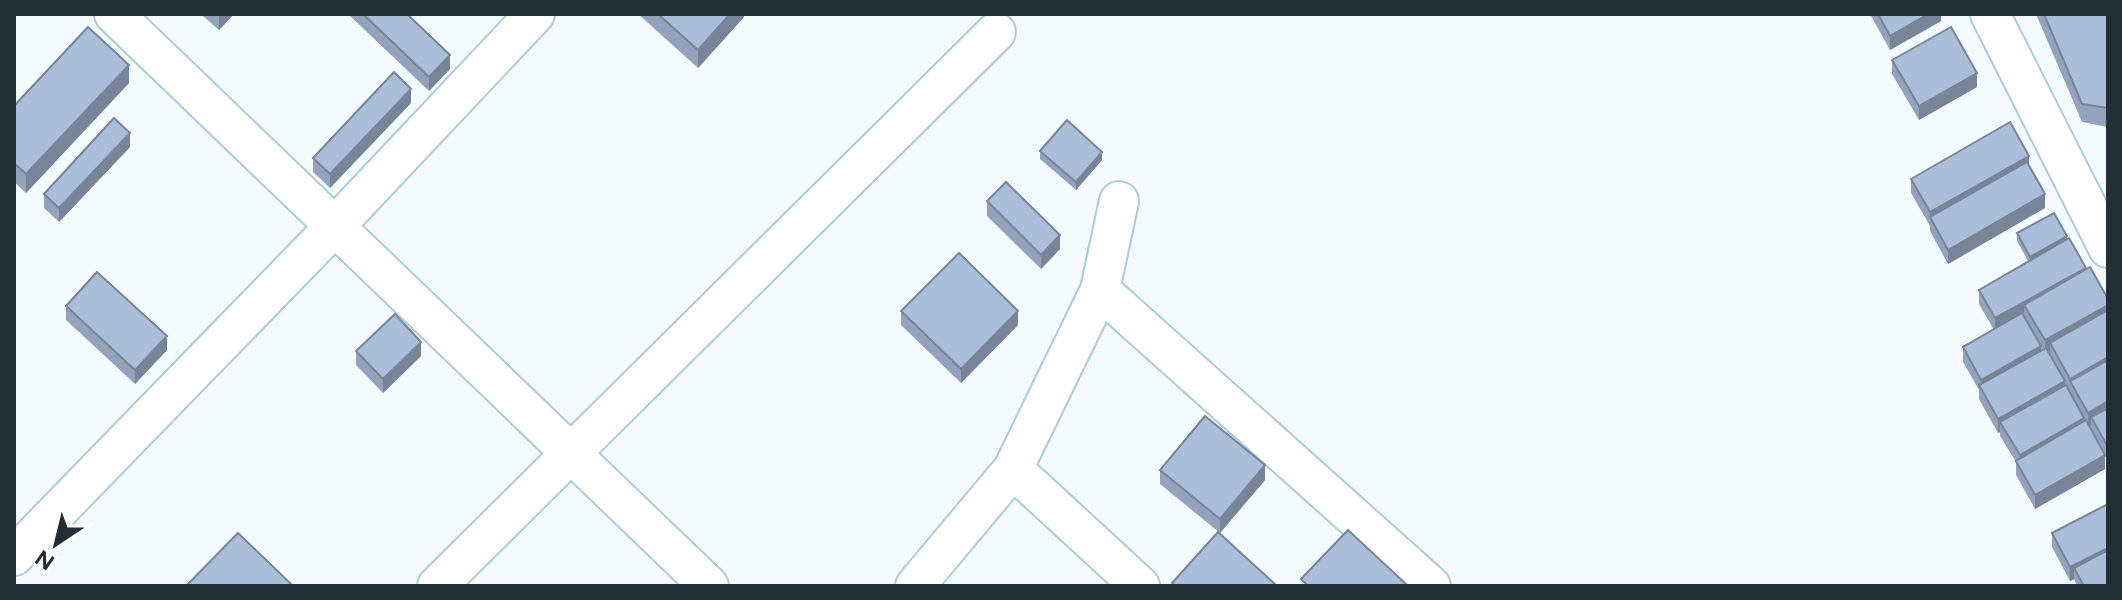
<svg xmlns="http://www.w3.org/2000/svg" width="2122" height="600" font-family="Figtree,sans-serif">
	<rect width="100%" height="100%" fill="#f4fbfe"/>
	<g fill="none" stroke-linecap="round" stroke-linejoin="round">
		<g stroke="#aaccde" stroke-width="42">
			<g id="street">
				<polyline points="114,14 709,586"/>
				<polyline points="1990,14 2108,248"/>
				<polyline points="1100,290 1431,586"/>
				<polyline points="1013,469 1140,586"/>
				<polyline points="14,556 336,225 535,14"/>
				<polyline points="437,586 996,32"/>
				<polyline points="915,586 1013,469 1100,290 1119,201"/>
			</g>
		</g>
		<use href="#street" stroke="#fff" stroke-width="38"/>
	</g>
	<g fill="#93a3bb">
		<polygon points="203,14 234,14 219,30 203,16"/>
		<polygon points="348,14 407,14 450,69 429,91"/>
		<polygon points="638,14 744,14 744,17 698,68"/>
		<polygon points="1870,14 1941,14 1941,21 1890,50"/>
		<polygon points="2036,14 2108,14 2108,127 2082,122"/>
		<polygon points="1892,60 1977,87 1919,120 1892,74"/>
		<polygon points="129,83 26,193 14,182 14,106"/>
		<polygon points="411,103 330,188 313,172 313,158"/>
		<polygon points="130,147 59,222 44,208 44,194"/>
		<polygon points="1040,151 1102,160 1076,190 1040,159"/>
		<polygon points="2029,166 2045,208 1948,264 1930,231 1930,226 1911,193 1911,179"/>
		<polygon points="987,201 1060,249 1041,269 987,216"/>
		<polygon points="2017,233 2067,239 2086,270 2108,299 2108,461 2105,456 2105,469 2035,509 2016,475 2016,462 2000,436 2000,432 1998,433 1979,399 1979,390 1963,362 1963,347 1994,330 1979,304 1979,290 2028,261 2017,241"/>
		<polygon points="66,306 167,350 135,384 66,320"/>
		<polygon points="901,311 1018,325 961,383 901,325"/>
		<polygon points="356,351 421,356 383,393 356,365"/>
		<polygon points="1160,470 1265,480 1220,533 1160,484"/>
		<polygon points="2052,533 2108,586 2077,586 2074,579 2070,581 2052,547"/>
	</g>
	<g fill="#788598">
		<polygon points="221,14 234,14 219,30 219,16"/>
		<polygon points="730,14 744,14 744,17 698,68 698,50"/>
		<polygon points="1928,14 1941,14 1941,21 1890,50 1890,36"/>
		<polygon points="450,55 450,69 429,91 429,77"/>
		<polygon points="129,65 129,83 26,193 26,174"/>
		<polygon points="1977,73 1977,87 1919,120 1919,106"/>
		<polygon points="411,89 411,103 330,188 330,174"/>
		<polygon points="130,133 130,147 59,222 59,208"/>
		<polygon points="1102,152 1102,160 1076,190 1076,182"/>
		<polygon points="2029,156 2029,170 1930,218 1930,212"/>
		<polygon points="2045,194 2045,208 1948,264 1948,250"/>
		<polygon points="1060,235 1060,249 1041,269 1041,255"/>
		<polygon points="2067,236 2067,244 2030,264 2030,257"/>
		<polygon points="2086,268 2086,282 2024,305 2024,316 1995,332 1995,318"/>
		<polygon points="2108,305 2108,319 2050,343 2050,352 2045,354 2045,340"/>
		<polygon points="1018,311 1018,325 961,383 961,369"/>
		<polygon points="167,336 167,350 135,384 135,370"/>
		<polygon points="421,342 421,356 383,393 383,379"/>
		<polygon points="2041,346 2041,360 1981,389 1981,380"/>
		<polygon points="2108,357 2108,371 2070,381 2070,393 2070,379"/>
		<polygon points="2065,381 2065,395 2000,422 2000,432 1998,433 1998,419"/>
		<polygon points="2108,401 2108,415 2091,417 2091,425 2088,427 2088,413"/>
		<polygon points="2084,418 2084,432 2020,469 2020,455"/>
		<polygon points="2105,455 2105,469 2035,509 2035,495"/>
		<polygon points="1265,465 1265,480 1220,533 1220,519"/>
		<polygon points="2108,548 2108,562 2074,568 2074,579 2070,581 2070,567"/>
	</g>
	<g fill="#abbed9" stroke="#788598" stroke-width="2">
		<polygon points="363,14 407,14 450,55 429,77"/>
		<polygon points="658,14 730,14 698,50"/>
		<polygon points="1878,14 1928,14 1890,36"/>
		<polygon points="2044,14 2108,14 2108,108 2082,104"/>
		<polygon points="88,27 129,65 26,174 14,163 14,106"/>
		<polygon points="1951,27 1977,73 1919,106 1892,60"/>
		<polygon points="394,72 411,89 330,174 313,158"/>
		<polygon points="114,118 130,133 59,208 44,194"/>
		<polygon points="1067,120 1102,152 1076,182 1040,151"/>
		<polygon points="2010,122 2029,156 1930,212 1911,179"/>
		<polygon points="2027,162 2045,194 1948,250 1930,217"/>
		<polygon points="1006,182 1060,235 1041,255 987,201"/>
		<polygon points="2054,213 2067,236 2030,257 2017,233"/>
		<polygon points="2069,238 2086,268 1995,318 1979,290"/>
		<polygon points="959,253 1018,311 961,369 901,311"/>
		<polygon points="2090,267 2108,299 2108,305 2045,340 2024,305"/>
		<polygon points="97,272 167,336 135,370 66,306"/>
		<polygon points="2108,310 2108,357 2070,379 2050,343"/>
		<polygon points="2022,313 2041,346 1981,380 1963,347"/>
		<polygon points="395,314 421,342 383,379 356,351"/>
		<polygon points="2046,348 2065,381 1998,419 1979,385"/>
		<polygon points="2108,360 2108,401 2088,413 2070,381"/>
		<polygon points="2066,385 2084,418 2020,455 2000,422"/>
		<polygon points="2108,408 2108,447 2091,417"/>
		<polygon points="1205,416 1265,465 1220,519 1160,470"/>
		<polygon points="2086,420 2105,455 2035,495 2016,461"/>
		<polygon points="2108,504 2108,548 2070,567 2052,533"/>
		<polygon points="1348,530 1406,584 1404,586 1308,586 1301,579"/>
		<polygon points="1218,532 1277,586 1175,586 1172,583"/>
		<polygon points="238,533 293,586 186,586"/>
		<polygon points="2108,550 2108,586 2084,586 2074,568"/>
	</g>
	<rect width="2122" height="600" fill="none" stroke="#222f36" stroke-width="32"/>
	<g transform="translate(56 544) rotate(215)" stroke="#ffffff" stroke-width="6" paint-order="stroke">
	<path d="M0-6L14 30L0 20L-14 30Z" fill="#222f36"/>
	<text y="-12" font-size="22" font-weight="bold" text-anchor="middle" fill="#222f36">N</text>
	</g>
</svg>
